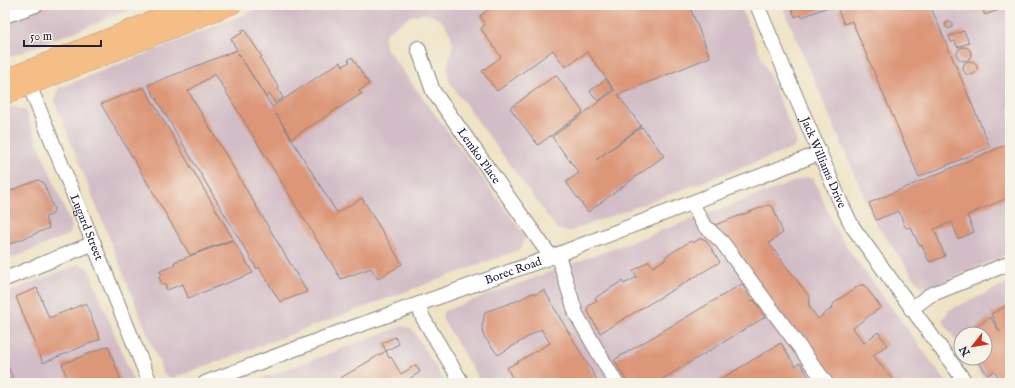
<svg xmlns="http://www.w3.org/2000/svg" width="1015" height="388" font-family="'IM FELL English',serif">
	<rect width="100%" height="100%" fill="#f7f3e8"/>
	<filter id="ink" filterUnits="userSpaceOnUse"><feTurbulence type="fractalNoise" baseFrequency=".025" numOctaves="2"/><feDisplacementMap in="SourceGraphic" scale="8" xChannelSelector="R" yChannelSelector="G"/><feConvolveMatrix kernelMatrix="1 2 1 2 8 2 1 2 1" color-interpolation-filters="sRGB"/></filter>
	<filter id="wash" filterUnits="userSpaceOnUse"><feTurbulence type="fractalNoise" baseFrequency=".012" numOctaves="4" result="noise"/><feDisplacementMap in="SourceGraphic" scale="16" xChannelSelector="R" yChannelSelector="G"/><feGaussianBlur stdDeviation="0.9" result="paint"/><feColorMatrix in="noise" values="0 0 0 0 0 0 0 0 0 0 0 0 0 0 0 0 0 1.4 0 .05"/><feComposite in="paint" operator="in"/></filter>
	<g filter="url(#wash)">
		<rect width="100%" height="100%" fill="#eee3c5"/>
		<g fill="#d2bdc6">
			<polygon points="5,5 142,5 5,59"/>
			<polygon points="268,5 740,5 796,140 794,148 568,232 557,229 452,86 448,78 447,68 453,45 451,36 445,25 439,19 431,15 422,14 411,16 388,31 384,38 385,47 525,236 521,249 173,378 164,375 54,100 59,88"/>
			<polygon points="782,5 1010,5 1010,253 928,288 919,285 875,222"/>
			<polygon points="13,106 25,111 72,227 68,235 5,261 5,109"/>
			<polygon points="807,177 814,180 834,226 848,249 947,383 481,383 442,318 444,311"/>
			<polygon points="79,264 88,268 134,383 5,383 5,294"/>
			<polygon points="1010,282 1010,383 987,383 969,358 985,358 985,334 961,334 961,347 942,321 949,310"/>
			<polygon points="403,326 412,329 445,383 250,383"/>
		</g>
		<g id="blocks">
			<g fill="#dc9678">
				<polygon points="494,5 689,5 710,57 618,95 641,126 596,160 642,127 664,156 588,212 566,182 579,173 552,137 615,90 587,52 565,67 553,50 497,91 482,71 501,57 481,29 485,24 480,16"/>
				<polygon points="790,5 833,5 802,17 801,15 795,17"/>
				<polygon points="849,5 930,5 990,147 919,177 852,21 844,24 838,10"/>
				<polygon points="981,5 1010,5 1010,6 985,15"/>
				<circle cx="949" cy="25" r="3.5"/>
				<polygon points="244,29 262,57 260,58 279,88 278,89 283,98 275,103 270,94 266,97 238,53 272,107 340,62 343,66 350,62 348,60 352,57 369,84 359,91 361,94 292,138 276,114 337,213 362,198 402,264 378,279 371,268 341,279 215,74 188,91 307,292 280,302 259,267 257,269 148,85 237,50 231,39 242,33 241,31"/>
				<polygon points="964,31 969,43 957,47 955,41 951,42 949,36"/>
				<circle cx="964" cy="54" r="7"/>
				<circle cx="970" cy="68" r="7"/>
				<polygon points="556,75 583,112 538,145 510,108"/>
				<polygon points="606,79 613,90 598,101 590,91"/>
				<polygon points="144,87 233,239 190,255 101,104"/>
				<polygon points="1010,143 1010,197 967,215 974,232 958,239 952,222 934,229 945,256 931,262 928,260 922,245 919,245 911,227 907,228 905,227 899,211 876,220 869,203"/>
				<polygon points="38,180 43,182 54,209 52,215 45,217 49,228 5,246 5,193"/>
				<polygon points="768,205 773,207 783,233 769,243 810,298 809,306 818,319 832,308 834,303 860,285 864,285 881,307 853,328 864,343 878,332 887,345 873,355 895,383 900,381 901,383 832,383 715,225"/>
				<polygon points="701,238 706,240 720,262 600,333 587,310 589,305 597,300 595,298 622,281 624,284 637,277 633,271 649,261 653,267 666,259 665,257 691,241 693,243"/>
				<polygon points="233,240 253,273 188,298 183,284 167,290 165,284 162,285 159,277 162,276 160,271 175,265 174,262"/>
				<polygon points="742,284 752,301 754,300 765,317 656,383 628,383 614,360"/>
				<polygon points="37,288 49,318 86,303 100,339 43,363 16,297"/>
				<polygon points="544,290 560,318 599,383 515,383 507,368 550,343 541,329 498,355 483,335 482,327 485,312 519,300 532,293 534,293 536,294"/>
				<polygon points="1010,304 1010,383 1003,383 994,371 988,375 976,358 985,358 985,334 967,334 990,317 1000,332 991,314"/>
				<polygon points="395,337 399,344 386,351 382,343"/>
				<polygon points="781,343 795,366 800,363 812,383 714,383"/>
				<polygon points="108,346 122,383 69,383 62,364"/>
				<polygon points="386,351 389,358 391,357 401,374 416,365 420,372 403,383 332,383"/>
				<polygon points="8,366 15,383 5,383 5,367"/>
			</g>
		</g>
	</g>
	<g filter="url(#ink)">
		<use href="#blocks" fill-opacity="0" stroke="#888280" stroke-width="1"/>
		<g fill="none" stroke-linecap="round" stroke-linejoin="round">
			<g stroke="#888280" stroke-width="16">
				<g id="minor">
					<path id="s1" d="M757 5 840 201 852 226 966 383"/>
					<polyline points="5,16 36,5"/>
					<path id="s2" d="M418 48 433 91 551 257"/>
					<path id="s3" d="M26 77 150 383"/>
					<polyline points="692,203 703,224 722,242 826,383"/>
					<polyline points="558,255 576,314 616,383"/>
					<polyline points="5,279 94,243"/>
					<polyline points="418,305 423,318 462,383"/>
					<polyline points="911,309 930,295 1010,263"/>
					<path id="s4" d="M205 383 340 332 551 257 820 153"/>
				</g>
			</g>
			<g stroke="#888280" stroke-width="18">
				<g id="major">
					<polyline points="5,78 190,5"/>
					<polyline points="5,96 233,5"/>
				</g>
			</g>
			<use href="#minor" stroke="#fff" stroke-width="14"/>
			<use href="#major" stroke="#f6be87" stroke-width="17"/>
		</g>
	</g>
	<g text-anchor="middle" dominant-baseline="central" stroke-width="3" stroke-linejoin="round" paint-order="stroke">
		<g font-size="12" fill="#22223b" stroke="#f7f3e8">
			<text stroke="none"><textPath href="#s2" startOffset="125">Lemko Place</textPath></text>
			<text stroke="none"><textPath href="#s1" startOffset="171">Jack Williams Drive</textPath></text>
			<text stroke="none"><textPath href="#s3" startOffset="162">Lugard Street</textPath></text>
			<text stroke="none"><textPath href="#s4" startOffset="328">Borec Road</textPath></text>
		</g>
	</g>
	<rect width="1015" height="388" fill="none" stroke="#f7f3e8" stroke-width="20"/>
	<g transform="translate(973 346) rotate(239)"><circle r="19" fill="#f7f3e8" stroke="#a29fa3"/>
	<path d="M0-3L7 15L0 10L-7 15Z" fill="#c8321e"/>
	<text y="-6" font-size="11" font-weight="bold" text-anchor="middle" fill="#22223b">N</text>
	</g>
	<path d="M24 40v6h77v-6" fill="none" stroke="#22223b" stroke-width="2"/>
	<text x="30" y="40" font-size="12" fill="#22223b" stroke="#f7f3e8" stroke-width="3" paint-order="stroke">50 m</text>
</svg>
